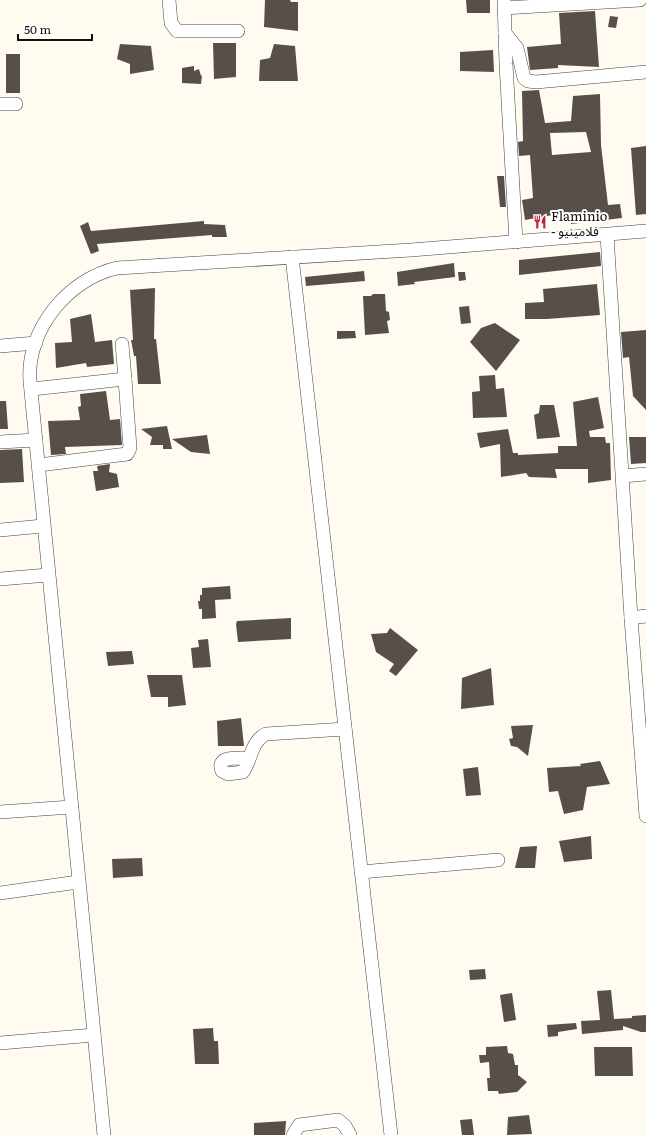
<svg xmlns="http://www.w3.org/2000/svg" width="646" height="1135" font-family="Literata,'Noto Sans Arabic',serif">
	<rect width="100%" height="100%" fill="#fffbf1"/>
	<g fill="#584f4b" fill-rule="evenodd">
		<polygon points="265,0 290,0 291,2 298,2 298,31 264,27"/>
		<polygon points="466,0 490,0 490,13 467,13"/>
		<polygon points="595,11 599,67 558,65 558,68 530,70 527,47 561,44 559,13"/>
		<polygon points="610,16 618,17 616,28 608,27"/>
		<polygon points="213,43 236,43 236,77 214,79"/>
		<polygon points="120,44 151,46 154,70 130,74 130,64 117,59"/>
		<polygon points="274,44 295,46 298,81 259,81 260,60 270,58"/>
		<polygon points="493,50 494,72 460,71 460,52"/>
		<rect x="6" y="54" width="14" height="39"/>
		<polygon points="194,66 194,71 199,69 201,76 202,75 201,84 182,83 182,68"/>
		<path d="M539 90 545 123 571 121 573 96 600 94 601 145 608 205 620 204 622 218 571 224 569 212 525 220 522 200 533 198 530 155 519 156 518 142 523 141 522 91ZM586 132 591 152 552 155 550 133Z"/>
		<polygon points="646,146 646,214 636,215 631,148"/>
		<polygon points="497,176 504,176 506,207 500,207"/>
		<polygon points="204,221 204,224 225,225 227,237 212,237 212,235 97,244 99,251 91,254 80,226 88,222 91,231"/>
		<polygon points="600,252 601,266 519,275 519,260"/>
		<polygon points="454,263 455,277 414,282 415,284 398,286 397,272"/>
		<polygon points="364,271 365,281 306,286 305,277"/>
		<polygon points="458,272 465,272 466,280 459,281"/>
		<polygon points="597,284 600,315 547,319 525,319 525,303 544,302 543,289"/>
		<polygon points="155,288 154,339 156,339 161,384 138,384 136,356 134,356 131,340 133,340 130,290"/>
		<polygon points="373,294 385,294 386,311 389,312 390,320 387,321 389,333 365,335 363,296 371,296"/>
		<polygon points="469,306 471,323 461,324 459,307"/>
		<polygon points="91,314 95,342 112,340 114,364 87,367 86,363 56,368 55,343 72,342 70,319"/>
		<polygon points="495,323 520,340 496,371 470,342 481,328"/>
		<polygon points="646,330 646,410 633,396 629,357 623,358 621,332"/>
		<polygon points="337,331 355,331 356,338 337,339"/>
		<polygon points="495,375 496,389 504,388 507,417 473,418 472,392 480,391 479,376"/>
		<polygon points="106,391 110,420 120,419 122,445 65,447 66,454 51,455 48,421 80,420 78,407 81,406 80,394"/>
		<polygon points="598,397 604,428 589,431 590,437 605,437 606,443 610,443 611,480 588,483 588,469 555,469 557,478 529,477 526,473 501,477 500,444 480,448 477,433 508,429 513,453 518,453 518,455 558,453 558,446 577,446 573,402"/>
		<polygon points="0,401 6,401 8,429 0,429"/>
		<polygon points="540,405 554,405 560,437 537,439 534,415 539,413"/>
		<polygon points="167,426 172,449 163,449 163,445 150,445 152,437 141,429"/>
		<polygon points="207,435 210,454 191,452 172,439"/>
		<polygon points="629,437 646,437 646,463 631,464"/>
		<polygon points="22,449 24,482 0,483 0,450"/>
		<polygon points="110,464 109,472 117,474 119,487 96,491 93,471 98,471 97,466"/>
		<polygon points="230,586 231,599 215,600 216,618 202,619 202,609 199,609 198,601 200,601 200,595 202,595 202,588"/>
		<polygon points="291,618 291,639 238,642 236,624 237,621"/>
		<polygon points="390,628 418,650 396,676 389,671 394,664 376,652 371,634 387,633"/>
		<polygon points="208,639 211,667 193,668 191,648 199,647 198,640"/>
		<polygon points="132,651 134,664 108,666 106,652"/>
		<polygon points="491,668 494,705 461,709 462,678"/>
		<polygon points="147,675 182,675 186,705 168,707 168,697 151,697"/>
		<polygon points="241,718 244,746 218,746 217,721"/>
		<polygon points="533,725 528,756 517,747 511,746 509,739 513,738 511,726"/>
		<polygon points="600,761 610,784 587,787 583,810 564,814 558,791 549,792 547,768 581,766 580,764"/>
		<polygon points="478,767 481,795 466,796 463,769"/>
		<polygon points="591,836 592,859 564,862 559,841"/>
		<polygon points="537,846 535,868 515,868 520,847"/>
		<polygon points="142,858 143,876 113,878 112,859"/>
		<polygon points="485,969 486,979 470,980 469,970"/>
		<polygon points="611,990 614,1019 632,1018 632,1016 646,1015 646,1032 641,1032 623,1026 623,1030 582,1034 581,1021 600,1020 597,991"/>
		<polygon points="512,993 516,1020 504,1022 500,995"/>
		<polygon points="576,1023 577,1029 558,1032 558,1036 548,1037 547,1025"/>
		<polygon points="213,1028 214,1041 218,1041 219,1064 195,1064 193,1029"/>
		<polygon points="507,1046 508,1053 513,1054 515,1065 518,1065 518,1075 527,1082 517,1092 499,1094 498,1091 488,1091 487,1078 490,1078 489,1062 480,1063 479,1055 486,1055 486,1047"/>
		<polygon points="594,1047 632,1047 633,1076 595,1076"/>
		<polygon points="529,1115 532,1134 507,1135 508,1117"/>
		<polygon points="472,1119 474,1135 462,1135 460,1120"/>
		<polygon points="286,1121 285,1135 254,1135 254,1123"/>
	</g>
	<g fill="none" stroke-linecap="round" stroke-linejoin="round">
		<g stroke="#424242" stroke-width="14">
			<g id="minor">
				<polyline points="169,0 171,23 177,31 238,31"/>
				<polyline points="504,0 506,64 516,242"/>
				<polyline points="505,8 640,0"/>
				<polyline points="505,33 517,48 524,78 528,81 536,82 646,72"/>
				<polyline points="0,104 16,104"/>
				<polyline points="607,235 631,618 646,816"/>
				<polyline points="292,257 391,1135"/>
				<polyline points="122,344 125,379"/>
				<polyline points="0,346 36,343"/>
				<polyline points="32,389 125,379 130,448 127,454 39,465"/>
				<polyline points="0,442 36,440"/>
				<polyline points="623,476 646,474"/>
				<polyline points="0,530 43,526"/>
				<polyline points="0,579 48,575"/>
				<polyline points="631,618 646,616"/>
				<path d="M247 761 243 758C234 758 216 757 222 771L228 774 243 772C251 761 251 741 266 734L345 729"/>
				<polyline points="0,812 71,807"/>
				<polyline points="361,872 498,860"/>
				<polyline points="0,893 78,882"/>
				<polyline points="0,1043 94,1035"/>
				<path d="M104 1135 30 381C26 330 68 279 117 268L411 250 646 231"/>
				<polyline points="293,1135 299,1125 338,1120 345,1126 350,1135"/>
			</g>
		</g>
		<use href="#minor" stroke="#fff" stroke-width="13"/>
	</g>
	<defs>
		<g id="restaurant-bare" transform="scale(1.08)"><path d="M-5-6h1v4h1v-4h1v4h1v-4h1v5L-1.5 .5V6h-2V.5L-5-1ZM5-6V6H3V1.5H1.5Q1.5-4 5-6Z" fill="#c32339" stroke="#fff" stroke-width="2.5" paint-order="stroke"/></g>
	</defs>
	<g fill-rule="evenodd">
		<use href="#restaurant-bare" x="540" y="222"/>
	</g>
	<g text-anchor="middle" dominant-baseline="central" stroke-width="4" stroke-linejoin="round" paint-order="stroke">
		<g font-size="13" fill="#0f0f0f" stroke="#fff" text-anchor="start">
			<text x="551" y="215">Flaminio<tspan x="551" dy="15">- فلامينيو</tspan></text>
		</g>
	</g>
	<path d="M18 34v6h74v-6" fill="none" stroke="#0f0f0f" stroke-width="2"/>
	<text x="24" y="34" font-size="12" fill="#0f0f0f" stroke="#ffffff" stroke-width="3" paint-order="stroke">50 m</text>
</svg>
